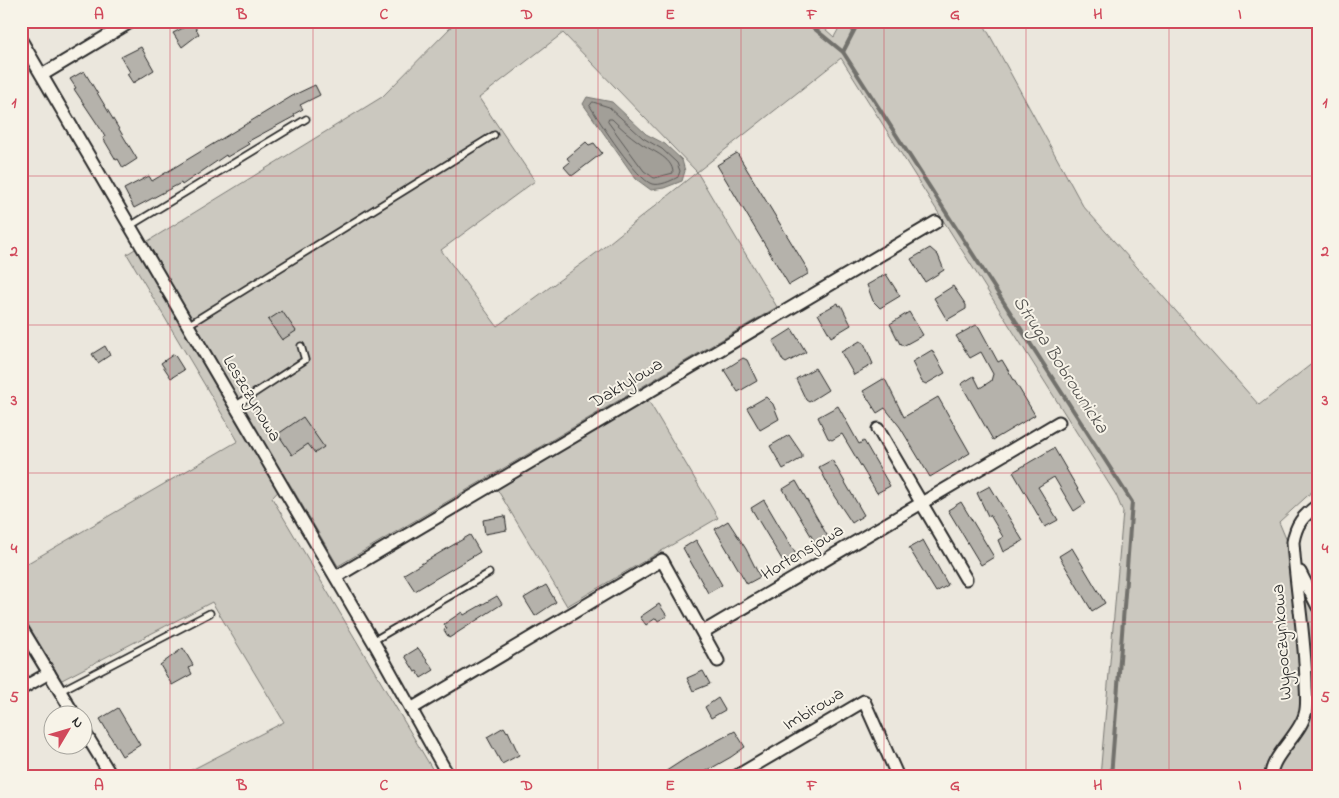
<svg xmlns="http://www.w3.org/2000/svg" width="1339" height="798" font-family="'Indie Flower',sans-serif">
	<rect width="100%" height="100%" fill="#ebe7dd"/>
	<filter id="ink" filterUnits="userSpaceOnUse"><feTurbulence type="fractalNoise" baseFrequency=".02" numOctaves="2"/><feDisplacementMap in="SourceGraphic" scale="10" xChannelSelector="R" yChannelSelector="G"/><feConvolveMatrix kernelMatrix="1 2 1 2 8 2 1 2 1" color-interpolation-filters="sRGB"/></filter>
	<g filter="url(#ink)">
		<g fill="#cbc8bf" stroke="#7b7a75" fill-rule="evenodd">
			<path d="M457 21H816L834 37 843 21H982L1083 206 1259 405 1318 359V486L1279 522 1318 615V777H1100L1123 512 1116 495 841 58 697 172 777 307 338 566 288 481 272 498 437 777H178L284 722 212 602 60 681 21 617V567L238 441 127 254 382 97ZM563 33 697 172 599 251 497 326 441 250 535 181 479 98Z"/>
			<polygon points="648,400 718,518 567,606 497,489"/>
		</g>
		<polygon fill="#a29f98" stroke="#72716c" points="587,97 612,102 646,134 665,144 682,160 685,171 682,181 664,188 651,190 636,179 583,104"/>
		<g fill="none" stroke-linecap="round" stroke-linejoin="round">
			<g stroke="#5b5957" stroke-width="1">
				<path d="M593 102 609 107 643 138 662 149 677 163 680 171 678 177C671 181 660 186 652 184 637 180 599 121 590 106Z"/>
				<path d="M609 119H612C620 127 629 135 639 142 649 150 673 157 673 173L654 178 644 171 608 122Z"/>
			</g>
			<g stroke="#72716c" stroke-width="4">
				<polyline points="805,21 843,52 1132,502 1111,777"/>
				<polyline points="843,52 859,21"/>
			</g>
		</g>
		<g fill="#b5b2ab" stroke="#2b2b2b">
			<polygon points="193,23 199,34 182,47 173,33"/>
			<polygon points="141,47 154,70 133,83 127,74 130,72 121,57"/>
			<polygon points="84,71 137,159 123,168 118,159 116,160 103,138 105,137 100,128 74,89 76,88 70,79"/>
			<polygon points="315,85 320,95 300,105 303,109 294,114 295,116 247,142 249,144 227,157 226,155 182,185 181,183 134,208 124,189 149,176 152,181 294,95"/>
			<polygon points="586,142 589,145 594,143 602,153 572,176 564,167 570,162 567,158"/>
			<polygon points="737,153 808,270 808,274 789,285 717,165"/>
			<polygon points="930,248 938,255 944,270 925,282 911,259"/>
			<polygon points="886,274 900,296 880,308 873,301 867,285"/>
			<polygon points="953,286 966,305 966,309 947,320 934,298"/>
			<polygon points="838,303 839,306 841,305 851,325 831,337 818,314"/>
			<polygon points="282,311 296,331 282,340 268,320"/>
			<polygon points="909,312 923,335 903,346 901,343 900,344 890,324"/>
			<polygon points="976,325 979,327 998,362 1002,360 1035,415 993,440 961,384 974,376 980,388 991,381 993,374 981,352 970,358 956,336"/>
			<polygon points="792,329 806,352 786,363 783,361 773,341"/>
			<polygon points="860,341 864,343 873,364 854,375 841,352"/>
			<polygon points="105,346 110,355 98,363 92,354"/>
			<polygon points="932,350 945,373 926,384 922,382 912,362"/>
			<polygon points="174,354 184,370 171,378 161,363"/>
			<polygon points="743,358 747,360 757,381 738,392 724,370"/>
			<polygon points="815,368 828,390 809,402 806,400 796,379"/>
			<polygon points="883,379 886,381 904,417 938,397 970,453 930,477 900,427 885,408 877,413 863,391"/>
			<polygon points="766,397 773,404 779,419 760,430 747,408"/>
			<polygon points="838,406 859,444 864,441 890,486 877,493 842,434 832,440 828,438 818,417"/>
			<polygon points="303,417 324,447 315,453 308,444 292,455 278,434"/>
			<polygon points="789,435 802,454 802,458 783,469 770,446"/>
			<polygon points="1054,448 1086,503 1074,511 1054,477 1038,487 1058,520 1045,527 1013,472"/>
			<polygon points="832,460 864,515 852,523 834,496 819,467"/>
			<polygon points="796,481 828,537 816,544 783,489"/>
			<polygon points="990,486 1023,541 1003,552 998,540 1003,537 990,515 988,516 977,493"/>
			<polygon points="764,500 797,556 784,563 751,508"/>
			<polygon points="961,502 994,557 981,565 948,510"/>
			<polygon points="505,516 507,530 485,534 483,520"/>
			<polygon points="728,521 746,549 760,577 747,584 715,529"/>
			<polygon points="470,535 480,552 415,591 404,574"/>
			<polygon points="696,540 722,585 708,593 683,548"/>
			<polygon points="923,540 948,585 936,592 909,548"/>
			<polygon points="1072,548 1105,603 1092,611 1059,556"/>
			<polygon points="546,585 556,602 535,616 524,598"/>
			<polygon points="497,596 502,604 449,638 444,630 447,629 444,624 462,612 464,615"/>
			<polygon points="659,604 667,616 658,621 656,618 646,625 640,617"/>
			<polygon points="183,648 193,665 189,668 192,674 172,685 160,665"/>
			<polygon points="418,648 434,670 421,678 417,671 415,672 405,656"/>
			<polygon points="703,671 710,684 693,691 687,678"/>
			<polygon points="718,698 725,710 711,718 705,707"/>
			<polygon points="118,708 140,745 122,756 100,719"/>
			<polygon points="504,727 507,732 508,731 519,755 502,764 487,737"/>
			<polygon points="735,731 745,747 731,757 696,777 657,777 691,755"/>
		</g>
		<g fill="none" stroke-linecap="round" stroke-linejoin="round">
			<g stroke="#2b2b2b" stroke-width="9">
				<g id="service">
					<polyline points="130,226 306,119"/>
					<polyline points="188,325 494,135"/>
					<polyline points="235,406 305,360 301,346"/>
					<polyline points="373,641 489,573"/>
					<polyline points="60,691 210,613"/>
				</g>
			</g>
			<g stroke="#2b2b2b" stroke-width="15">
				<g id="minor">
					<polyline points="21,40 377,648 449,777"/>
					<polyline points="42,75 132,21"/>
					<polyline points="878,429 966,579"/>
					<polyline points="1300,572 1318,607"/>
					<polyline points="336,577 936,222"/>
					<polyline points="21,627 75,716"/>
					<polyline points="703,632 1059,422"/>
					<polyline points="21,689 49,673"/>
					<polyline points="411,709 662,560 718,661"/>
					<polyline points="82,728 112,777"/>
					<polyline points="735,777 864,701 898,777"/>
					<path d="M1271 777C1270 757 1300 735 1305 714 1308 705 1306 693 1306 683 1305 636 1296 589 1293 542 1296 524 1303 516 1318 505"/>
				</g>
			</g>
			<use href="#service" stroke="#f7f3e8" stroke-width="5.5"/>
			<use href="#minor" stroke="#f7f3e8" stroke-width="11"/>
		</g>
	</g>
	<path fill="none" stroke="#d1495b" stroke-width="1" stroke-opacity="0.55" d="M170 21V777M313 21V777M456 21V777M598 21V777M741 21V777M884 21V777M1026 21V777M1169 21V777M21 176H1318M21 325H1318M21 473H1318M21 622H1318"/>
	<g text-anchor="middle" dominant-baseline="central" stroke-width="4" stroke-linejoin="round" paint-order="stroke">
		<g font-size="18" fill="#2b2b2b" stroke="#f7f3e8">
			<text transform="translate(627 384) rotate(-31)">Daktylowa</text>
			<text transform="translate(251 399) rotate(59)">Leszczynowa</text>
			<text transform="translate(803 553) rotate(-31)">Hortensjowa</text>
			<text transform="translate(1283 642) rotate(-94)">Wypoczynkowa</text>
			<text transform="translate(814 710) rotate(-31)">Imbirowa</text>
		</g>
		<g font-size="19" font-style="italic" fill="#555451" stroke="#f7f3e8">
			<text transform="translate(1060 365) rotate(57)">Struga Bobrownicka</text>
		</g>
	</g>
	<rect width="1339" height="798" fill="none" stroke="#f7f3e8" stroke-width="55"/>
	<g transform="translate(68 730) rotate(52)"><circle r="24" fill="#f7f3e8" stroke="#a5a39c"/>
	<path d="M0-4L9 19L0 12L-9 19Z" fill="#d1495b"/>
	<text y="-8" font-size="14" font-weight="bold" text-anchor="middle" fill="#2b2b2b">N</text>
	</g>
	<rect x="28" y="28" width="1284" height="742" fill="none" stroke="#d1495b" stroke-width="2"/>
	<g font-size="16" text-anchor="middle" font-weight="bold" fill="#d1495b">
		<text x="99" y="19">A</text>
		<text x="242" y="19">B</text>
		<text x="384" y="19">C</text>
		<text x="527" y="19">D</text>
		<text x="670" y="19">E</text>
		<text x="812" y="19">F</text>
		<text x="955" y="19">G</text>
		<text x="1098" y="19">H</text>
		<text x="1240" y="19">I</text>
		<text x="14" y="107">1</text>
		<text x="1325" y="107">1</text>
		<text x="14" y="256">2</text>
		<text x="1325" y="256">2</text>
		<text x="14" y="405">3</text>
		<text x="1325" y="405">3</text>
		<text x="14" y="553">4</text>
		<text x="1325" y="553">4</text>
		<text x="14" y="702">5</text>
		<text x="1325" y="702">5</text>
		<text x="99" y="790">A</text>
		<text x="242" y="790">B</text>
		<text x="384" y="790">C</text>
		<text x="527" y="790">D</text>
		<text x="670" y="790">E</text>
		<text x="812" y="790">F</text>
		<text x="955" y="790">G</text>
		<text x="1098" y="790">H</text>
		<text x="1240" y="790">I</text>
	</g>
</svg>
